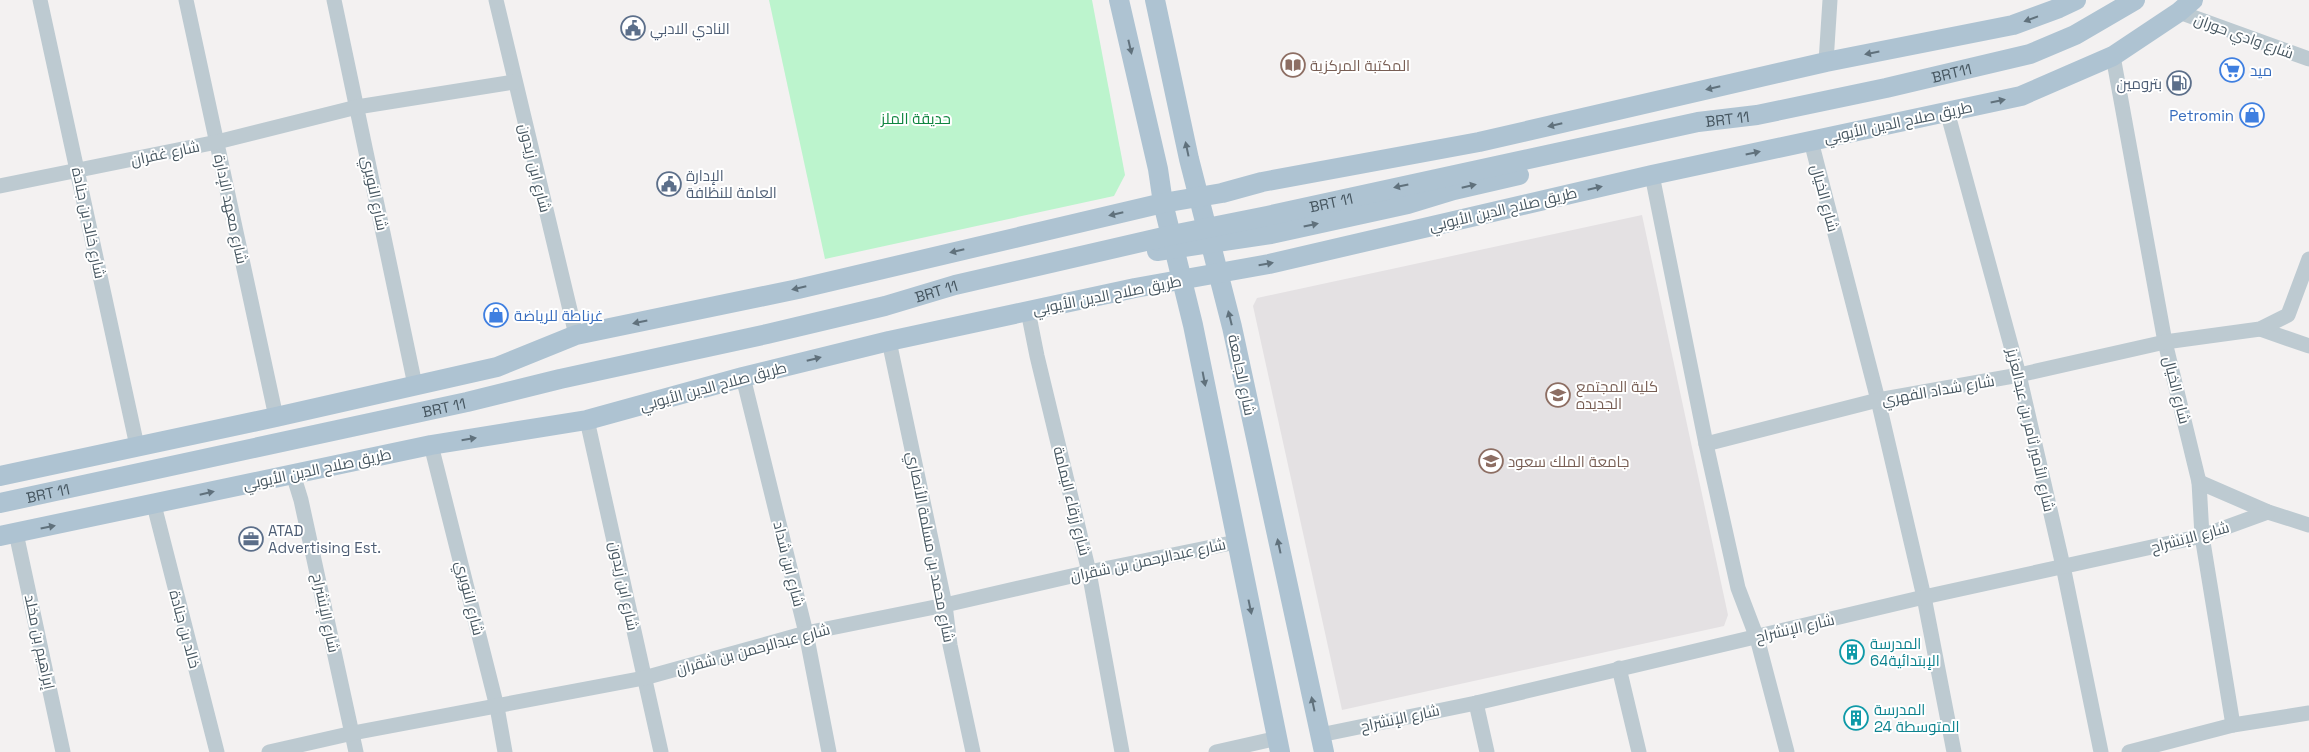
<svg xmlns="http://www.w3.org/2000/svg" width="2309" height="752" font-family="'Space Grotesk',Cairo,sans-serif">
	<rect width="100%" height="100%" fill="#f3f1f1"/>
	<polygon fill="#e4e1e3" points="1642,215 1728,615 1724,626 1342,710 1253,306 1257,298"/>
	<polygon fill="#bcf4cd" points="769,0 1092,0 1125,175 1114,196 825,259"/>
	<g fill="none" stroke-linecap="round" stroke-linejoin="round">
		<g stroke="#bdcad1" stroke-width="15">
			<polyline points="40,0 137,446"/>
			<polyline points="186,0 276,417"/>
			<polyline points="334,0 415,385"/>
			<polyline points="496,0 576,335"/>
			<polyline points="2179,12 2309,59"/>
			<polyline points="2113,56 2165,342 2199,482 2202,536 2233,725"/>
			<polyline points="1826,62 1830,0"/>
			<polyline points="1947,111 2019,375 2063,566 2101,752"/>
			<polyline points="1811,141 1878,400 1924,597 1954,752"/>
			<polyline points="1652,175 1706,444 1738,588 1757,638 1787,752"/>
			<polyline points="0,186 217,142 357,107 514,82"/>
			<polyline points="1028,311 1037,356 1089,572 1122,752"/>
			<polyline points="2260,329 2309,346"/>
			<polyline points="889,341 945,605 950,645 973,752"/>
			<polyline points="743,377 806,633 829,752"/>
			<polyline points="587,420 661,752"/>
			<polyline points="1706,444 1878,400 2019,375 2165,342 2260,329 2288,315 2309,259"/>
			<polyline points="431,445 497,707 505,752"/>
			<polyline points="293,474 301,500 356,752"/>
			<polyline points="2199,482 2268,512 2309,525"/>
			<polyline points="154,505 217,752"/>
			<polyline points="16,533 63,752"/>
			<polyline points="1619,668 1639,752"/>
			<polyline points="1476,703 1487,752"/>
			<polyline points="1320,735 1476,703 1924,597 2202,536 2268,512"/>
			<polyline points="269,752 353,733 644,678 806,633 945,605 1089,572 1236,542"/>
			<polyline points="1216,752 1278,738"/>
			<polyline points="2129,752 2233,725 2309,713"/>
		</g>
		<g stroke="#aec3d2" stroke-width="20">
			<polyline points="1119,0 1158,169 1163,203 1193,325 1280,752"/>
			<polyline points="1155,0 1189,159 1232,327 1324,752"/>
			<polyline points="1157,251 1271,234 1408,204 1454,190 1519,175"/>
			<polyline points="0,476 276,417 497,367 576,335 798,289 1163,203 1222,193 1262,182 1479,142 1826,62 2013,25 2059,8 2076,0"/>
			<path id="s1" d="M0 503 467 402 560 379 767 334 885 306 955 285 1172 235 1267 216 1698 122 1757 115 1886 88 2030 54 2075 35 2135 0"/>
			<polyline points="0,536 431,445 587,420 743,377 889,341 1135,288 1269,264 1652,175 2021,96 2113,56 2179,12 2193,0"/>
		</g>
	</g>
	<defs><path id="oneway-solid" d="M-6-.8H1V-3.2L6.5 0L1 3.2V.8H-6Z" transform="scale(1.25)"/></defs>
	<g fill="#60717c">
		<use href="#oneway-solid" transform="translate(2031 19) rotate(160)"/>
		<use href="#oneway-solid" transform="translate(1130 47) rotate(77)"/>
		<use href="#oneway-solid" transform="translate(1872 53) rotate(169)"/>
		<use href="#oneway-solid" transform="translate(1713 88) rotate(167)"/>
		<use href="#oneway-solid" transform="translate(1998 101) rotate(-12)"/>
		<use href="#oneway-solid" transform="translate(1555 125) rotate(167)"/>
		<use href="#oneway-solid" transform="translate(1187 149) rotate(-102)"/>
		<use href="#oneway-solid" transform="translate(1753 153) rotate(-12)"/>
		<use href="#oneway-solid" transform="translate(1401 186) rotate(168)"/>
		<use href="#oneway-solid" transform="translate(1469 186) rotate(-13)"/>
		<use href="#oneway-solid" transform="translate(1595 188) rotate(-13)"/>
		<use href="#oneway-solid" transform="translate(1116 214) rotate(167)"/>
		<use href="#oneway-solid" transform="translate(1311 225) rotate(-12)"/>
		<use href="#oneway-solid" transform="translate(957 251) rotate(167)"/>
		<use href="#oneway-solid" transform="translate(1266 264) rotate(-10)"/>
		<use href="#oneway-solid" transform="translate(799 288) rotate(167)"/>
		<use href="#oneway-solid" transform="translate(1230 318) rotate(-104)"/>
		<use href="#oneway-solid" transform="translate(640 322) rotate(168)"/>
		<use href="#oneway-solid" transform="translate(814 359) rotate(-14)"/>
		<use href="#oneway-solid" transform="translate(1204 379) rotate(79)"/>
		<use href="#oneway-solid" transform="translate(469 439) rotate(-9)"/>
		<use href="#oneway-solid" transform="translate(207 493) rotate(-13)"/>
		<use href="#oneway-solid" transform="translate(48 527) rotate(-11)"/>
		<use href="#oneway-solid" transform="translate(1279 546) rotate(-102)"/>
		<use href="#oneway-solid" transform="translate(1250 607) rotate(78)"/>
		<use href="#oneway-solid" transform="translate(1313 704) rotate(-102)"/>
	</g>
	<defs>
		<g id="civic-ring" transform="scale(1.25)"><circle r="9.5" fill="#fff" stroke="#5c6f8a" stroke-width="1.5"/><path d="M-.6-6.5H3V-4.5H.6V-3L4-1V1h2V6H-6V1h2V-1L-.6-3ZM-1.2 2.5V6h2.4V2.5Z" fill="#5c6f8a"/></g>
		<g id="library-ring" transform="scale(1.25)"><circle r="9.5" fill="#fff" stroke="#8d6e63" stroke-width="1.5"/><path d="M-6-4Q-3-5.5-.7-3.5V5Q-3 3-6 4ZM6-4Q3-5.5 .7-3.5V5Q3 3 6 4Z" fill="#8d6e63"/></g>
		<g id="supermarket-ring" transform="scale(1.25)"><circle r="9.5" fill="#fff" stroke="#3f7fe0" stroke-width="1.5"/><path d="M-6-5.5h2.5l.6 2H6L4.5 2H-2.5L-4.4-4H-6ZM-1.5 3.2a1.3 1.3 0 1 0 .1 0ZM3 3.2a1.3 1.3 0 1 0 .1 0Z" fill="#3f7fe0"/></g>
		<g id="fuel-ring" transform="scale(1.25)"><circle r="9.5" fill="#fff" stroke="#5c6f8a" stroke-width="1.5"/><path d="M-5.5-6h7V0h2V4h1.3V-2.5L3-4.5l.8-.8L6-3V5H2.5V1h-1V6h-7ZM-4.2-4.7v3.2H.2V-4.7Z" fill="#5c6f8a"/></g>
		<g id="shop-ring" transform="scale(1.25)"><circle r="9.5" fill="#fff" stroke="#3f7fe0" stroke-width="1.5"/><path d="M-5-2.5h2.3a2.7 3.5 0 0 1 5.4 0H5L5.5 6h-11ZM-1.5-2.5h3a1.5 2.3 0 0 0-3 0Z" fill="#3f7fe0"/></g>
		<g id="university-ring" transform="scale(1.25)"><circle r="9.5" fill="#fff" stroke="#8d6e63" stroke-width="1.5"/><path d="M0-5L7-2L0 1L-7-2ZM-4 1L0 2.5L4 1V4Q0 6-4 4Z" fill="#8d6e63"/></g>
		<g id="office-ring" transform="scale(1.25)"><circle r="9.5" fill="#fff" stroke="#5c6f8a" stroke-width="1.5"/><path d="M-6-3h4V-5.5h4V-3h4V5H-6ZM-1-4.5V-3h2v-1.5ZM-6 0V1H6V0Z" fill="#5c6f8a"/></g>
		<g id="building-ring" transform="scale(1.25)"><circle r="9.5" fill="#fff" stroke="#0f9aa8" stroke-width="1.5"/><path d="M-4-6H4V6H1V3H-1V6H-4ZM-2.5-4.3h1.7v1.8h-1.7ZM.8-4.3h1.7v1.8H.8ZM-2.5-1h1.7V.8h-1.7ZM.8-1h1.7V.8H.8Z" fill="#0f9aa8"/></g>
	</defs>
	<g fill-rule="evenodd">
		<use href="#civic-ring" x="633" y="28"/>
		<use href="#library-ring" x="1293" y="65"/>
		<use href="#supermarket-ring" x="2232" y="70"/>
		<use href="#fuel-ring" x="2179" y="83"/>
		<use href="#shop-ring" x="2252" y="115"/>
		<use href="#civic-ring" x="669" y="184"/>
		<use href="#shop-ring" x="496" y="315"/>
		<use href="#university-ring" x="1558" y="395"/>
		<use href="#university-ring" x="1491" y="461"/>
		<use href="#office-ring" x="251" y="539"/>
		<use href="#building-ring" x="1852" y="652"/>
		<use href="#building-ring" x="1856" y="718"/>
	</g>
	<g text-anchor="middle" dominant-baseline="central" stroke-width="4" stroke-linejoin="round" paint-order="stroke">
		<g font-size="15" fill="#4e5e75" stroke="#fff" text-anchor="start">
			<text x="650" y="28">النادي الادبي</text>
			<text x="2162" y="83" text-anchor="end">بترومين</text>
			<text x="686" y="175">الإدارة<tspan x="686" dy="17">العامة للنظافة</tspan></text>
			<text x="268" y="530">ATAD<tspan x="268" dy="17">Advertising Est.</tspan></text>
		</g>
		<g font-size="15" fill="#465660" stroke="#fff">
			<text transform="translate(2244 36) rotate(20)">شارع وادي حوران</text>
			<text stroke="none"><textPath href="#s1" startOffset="1999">BRT11</textPath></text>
			<text stroke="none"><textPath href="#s1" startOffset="1770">BRT 11</textPath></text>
			<text transform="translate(1898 122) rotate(-12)">طريق صلاح الدين الأيوبي</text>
			<text transform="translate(165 153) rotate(-12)">شارع غفران</text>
			<text transform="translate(535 168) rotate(76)">شارع ابن زيدون</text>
			<text transform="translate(375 193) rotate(78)">شارع النويري</text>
			<text transform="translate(1825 198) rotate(75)">شارع الخيال</text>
			<text stroke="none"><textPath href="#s1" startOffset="1365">BRT 11</textPath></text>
			<text transform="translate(231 209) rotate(78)">شارع معهد الإدارة</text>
			<text transform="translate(1503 209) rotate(-13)">طريق صلاح الدين الأيوبي</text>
			<text transform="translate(89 223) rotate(78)">شارع خالد بن جنادة</text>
			<text stroke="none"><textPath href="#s1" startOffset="960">BRT 11</textPath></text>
			<text transform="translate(1107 295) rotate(-11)">طريق صلاح الدين الأيوبي</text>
			<text transform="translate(1242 375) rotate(78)">شارع الجامعة</text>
			<text transform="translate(713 386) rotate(-15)">طريق صلاح الدين الأيوبي</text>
			<text transform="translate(1938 390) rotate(-10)">شارع شداد الفهري</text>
			<text transform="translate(2177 390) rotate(76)">شارع الخيال</text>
			<text stroke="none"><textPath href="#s1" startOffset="454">BRT 11</textPath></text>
			<text transform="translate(2031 430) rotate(77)">شارع الأمير ثامر بن عبدالعزيز</text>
			<text transform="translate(317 469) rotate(-12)">طريق صلاح الدين الأيوبي</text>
			<text stroke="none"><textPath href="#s1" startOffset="49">BRT 11</textPath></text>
			<text transform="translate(1072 501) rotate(76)">شارع زرقاء اليمامة</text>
			<text transform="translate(2190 537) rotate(-15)">شارع الإنشراح</text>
			<text transform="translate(931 547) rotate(79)">شارع محمد بن مسلمة الأنصاري</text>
			<text transform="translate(1148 560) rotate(-12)">شارع عبدالرحمن بن شقران</text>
			<text transform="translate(789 564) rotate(76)">شارع ابن شداد</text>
			<text transform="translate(624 586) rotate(78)">شارع ابن زيدون</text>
			<text transform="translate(470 598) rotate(76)">شارع النويري</text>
			<text transform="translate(326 613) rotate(78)">شارع الإنشراح</text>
			<text transform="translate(1795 628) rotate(-13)">شارع الإنشراح</text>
			<text transform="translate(185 629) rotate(75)">خالد بن جنادة</text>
			<text transform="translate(40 642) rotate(78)">إبراهيم بن مخلد</text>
			<text transform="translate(753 649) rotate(-15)">شارع عبدالرحمن بن شقران</text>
			<text transform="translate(1400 718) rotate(-12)">شارع الإنشراح</text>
		</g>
		<g font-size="15" fill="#785e54" stroke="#fff" text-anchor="start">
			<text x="1310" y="65">المكتبة المركزية</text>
			<text x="1576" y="386">كلية المجتمع<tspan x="1576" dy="17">الجديده</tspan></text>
			<text x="1508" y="461">جامعة الملك سعود</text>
		</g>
		<g font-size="15" fill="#366cbe" stroke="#fff" text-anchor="start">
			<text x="2250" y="70">ميد</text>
			<text x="2234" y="115" text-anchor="end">Petromin</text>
			<text x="514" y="315">غرناطة للرياضة</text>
		</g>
		<g font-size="15" fill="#0e853f" stroke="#fff">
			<text x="916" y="118">حديقة الملز</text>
		</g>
		<g font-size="15" fill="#0d838f" stroke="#fff" text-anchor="start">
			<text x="1870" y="643">المدرسة<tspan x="1870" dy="17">الإبتدائية64</tspan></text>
			<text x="1874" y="709">المدرسة<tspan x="1874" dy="17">المتوسطة 24</tspan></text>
		</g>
	</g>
</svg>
